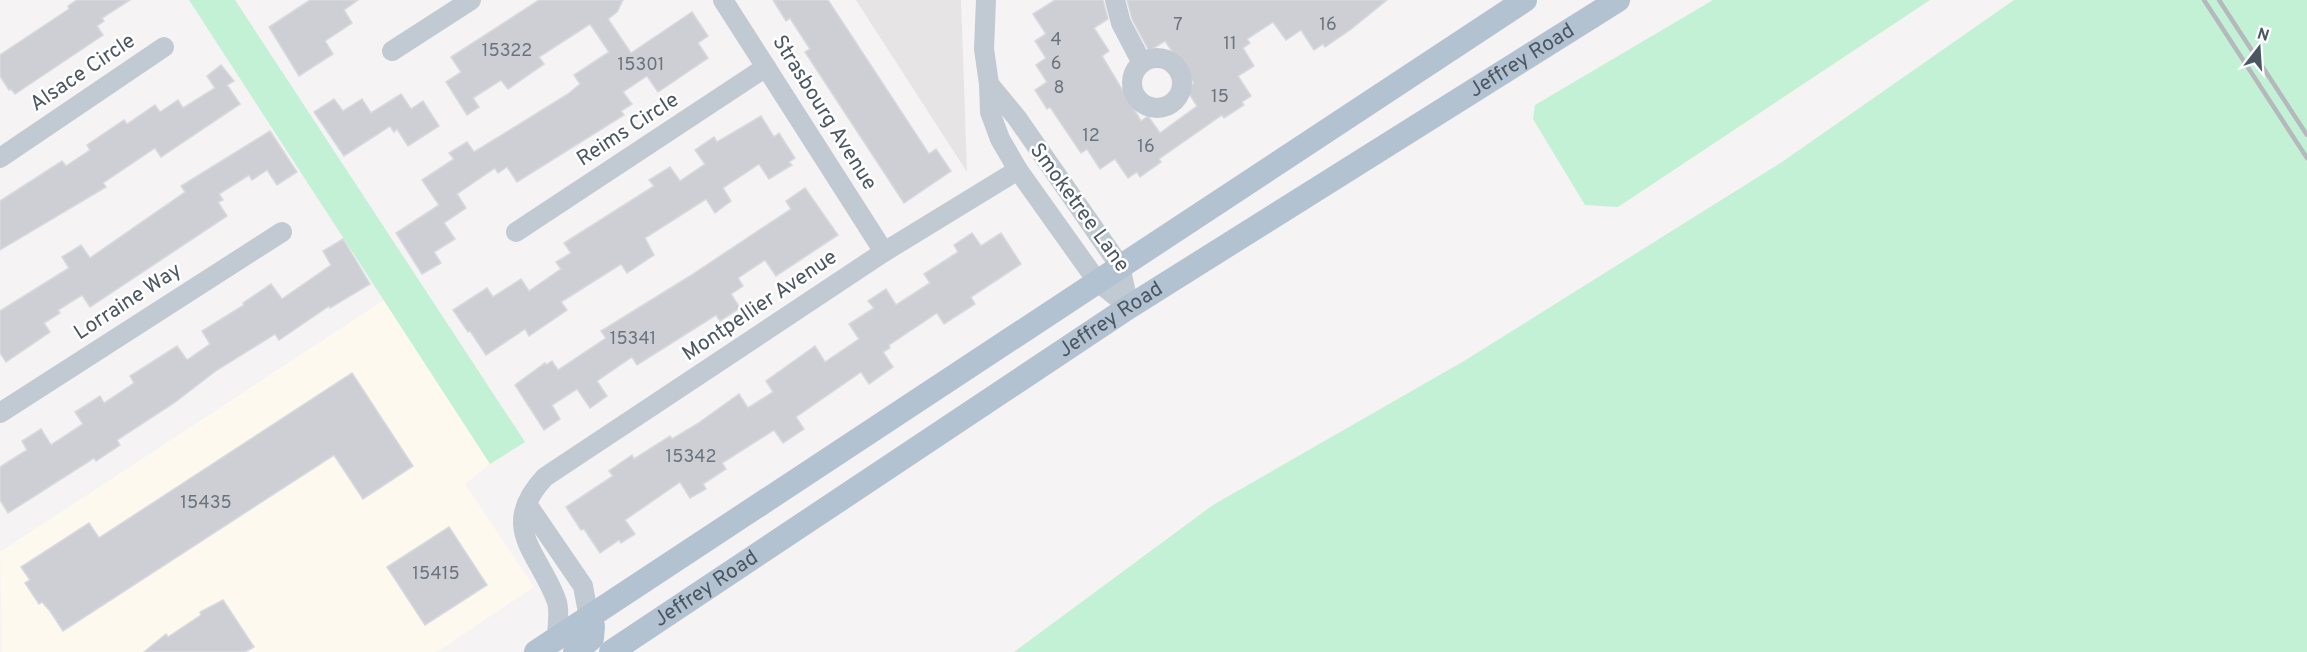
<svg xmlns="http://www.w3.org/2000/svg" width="2307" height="652" font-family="Overpass,sans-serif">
	<rect width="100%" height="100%" fill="#f5f3f3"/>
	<polygon fill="#fdf9ef" points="384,300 490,464 465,484 534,587 437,652 2,652 0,552"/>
	<polygon fill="#e6e4e5" points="856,0 961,0 967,172"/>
	<g fill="#c3f1d5">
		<polygon points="189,0 235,0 525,442 490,464"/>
		<polygon points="1713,0 1930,0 1618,207 1585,205 1533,119 1535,105"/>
		<polygon points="2014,0 2307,0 2307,652 1014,652 1213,505 1464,361 1782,162"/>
	</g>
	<g fill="#cdcfd5" stroke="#d7d9de" stroke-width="1.5">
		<polygon points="77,0 130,0 102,18 104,21 97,26 103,35 15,94 11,89 9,90 0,76 0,55 69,9 68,6"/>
		<polygon points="310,0 358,0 344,10 352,23 325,41 333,54 299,76 269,27"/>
		<polygon points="539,0 623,0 617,12 608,19 631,53 692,12 708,36 698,43 708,58 658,92 647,76 623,92 632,104 621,111 624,115 517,182 507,167 498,173 495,168 457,194 466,208 444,223 455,239 434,252 441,263 422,274 396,233 439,205 422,180 454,159 449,153 467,142 474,152 568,94 580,84 574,75 609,52 590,24 539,57 544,64 508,89 501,80 473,98 479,107 467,115 446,82 461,72 451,57"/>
		<polygon points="773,0 828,0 929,154 936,149 951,171 904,203 805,52 810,49 790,18 786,21"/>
		<polygon points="1055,0 1103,0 1108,19 1094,28 1109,51 1102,56 1141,121 1148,116 1160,133 1197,106 1186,89 1194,83 1165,41 1149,51 1132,19 1127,0 1387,0 1350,30 1325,47 1323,44 1314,50 1301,30 1286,40 1273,22 1247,39 1250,43 1243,48 1254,66 1238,76 1251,96 1242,102 1244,105 1224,118 1222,115 1159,159 1161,162 1140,177 1137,172 1128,178 1115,159 1100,169 1087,149 1081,153 1050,107 1047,109 1035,90 1047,82 1036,65 1046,58 1035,41 1046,34 1033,14"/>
		<polygon points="221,65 234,81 227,85 240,104 161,157 155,148 103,183 106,187 0,250 0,201 62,161 66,166 90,150 87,145 124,120 127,124 155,105 160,112 178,100 183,108 215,88 207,76"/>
		<polygon points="401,94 411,109 423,101 439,126 408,146 397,129 394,132 390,126 344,156 314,112 334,99 343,111 362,99 371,113"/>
		<polygon points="761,116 774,137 779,133 795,158 789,162 792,165 769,179 759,164 723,188 731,201 715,213 706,199 645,238 654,255 627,273 621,264 561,302 567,310 529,336 525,329 486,355 470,331 468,332 453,310 487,288 493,297 521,279 529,291 561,269 556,262 571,253 564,243 654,186 649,180 670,167 680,181 705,164 695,150 714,137 717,142"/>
		<polygon points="270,131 297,172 277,185 267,170 252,180 249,175 219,194 223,200 218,202 227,216 90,307 82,295 58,310 60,313 44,323 50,332 6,362 0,353 0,311 69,268 62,257 81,245 90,258 185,192 181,186"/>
		<polygon points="805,188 838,235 776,276 765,260 738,278 743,286 731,294 740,308 720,321 716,315 637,365 632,357 597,381 607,396 590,408 577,389 552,405 560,419 544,430 515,385 545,363 546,365 552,361 558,370 606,338 601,331 690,276 791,209 786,201"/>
		<polygon points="972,233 981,246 1001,233 1021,264 971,297 975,304 944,324 937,313 889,345 890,348 883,352 893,367 869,384 861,372 796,417 804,429 783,443 774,430 722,463 726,469 703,484 706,489 690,498 680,482 625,520 635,534 621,543 619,540 600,553 584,529 581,530 566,507 613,476 609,471 632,455 634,459 670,436 672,439 697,424 739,394 748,408 773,392 766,381 815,346 825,362 859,339 849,324 874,308 868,301 886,289 896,305 930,283 924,274 958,252 954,245"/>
		<polygon points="343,239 370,284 330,308 329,306 279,340 275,334 217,370 174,403 117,440 120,445 96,461 94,458 8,513 0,500 0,467 27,450 22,441 41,429 51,445 83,424 75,412 100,396 104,403 134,383 130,376 177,346 187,360 210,344 202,331 244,305 243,303 271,284 282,299 331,265 323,251"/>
		<polygon points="352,373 413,466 363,499 334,455 63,631 50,611 42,602 39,604 25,583 30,580 21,567 89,523 99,538"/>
		<polygon points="449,527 487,585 425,625 387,567"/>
		<polygon points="223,600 254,647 245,652 144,652 166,634 168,637 201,615 200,612"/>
	</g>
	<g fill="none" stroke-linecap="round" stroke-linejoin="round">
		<g stroke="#c1cad2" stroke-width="20">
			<polyline points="723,0 884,252"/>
			<polyline points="986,0 984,49 989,84 990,112 1000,139 1018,170 1097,281 1129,307"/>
			<polyline points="1115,0 1121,23 1142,63"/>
			<polyline points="392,51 471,0"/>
			<circle cx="1157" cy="83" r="25"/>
			<polyline points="989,84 1017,118 1120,266 1129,307"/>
			<polyline points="0,158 164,47"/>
			<polyline points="516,232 766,67"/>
			<polyline points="0,413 282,232"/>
			<polyline points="527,504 583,586 589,618"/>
			<path d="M557 639C557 628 560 612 557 602 540 553 497 528 545 477L884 252 1018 170"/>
		</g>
		<g stroke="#b3c2d1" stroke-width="24">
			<polyline points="536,652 1525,0"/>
			<polyline points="575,652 592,638 593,626 589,618"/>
			<path id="s1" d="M611 652 1129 307 1618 0"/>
		</g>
		<g stroke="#b5b8bd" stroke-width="4.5">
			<polyline points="2204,0 2307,158"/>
			<polyline points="2219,0 2307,135"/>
		</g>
	</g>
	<g text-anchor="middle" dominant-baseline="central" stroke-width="5" stroke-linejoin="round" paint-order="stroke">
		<g font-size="18" fill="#6b747e">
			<text x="1178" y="25">7</text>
			<text x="1328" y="25">16</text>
			<text x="1056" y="40">4</text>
			<text x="1230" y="44">11</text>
			<text x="507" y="51">15322</text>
			<text x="1056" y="64">6</text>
			<text x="641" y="65">15301</text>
			<text x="1059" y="88">8</text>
			<text x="1220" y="97">15</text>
			<text x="1091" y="136">12</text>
			<text x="1146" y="147">16</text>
			<text x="633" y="339">15341</text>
			<text x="691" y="457">15342</text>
			<text x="206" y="503">15435</text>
			<text x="436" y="574">15415</text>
		</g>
		<g font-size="21" fill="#4a5661" stroke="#fff">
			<text stroke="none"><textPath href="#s1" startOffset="1086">Jeffrey Road</textPath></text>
			<text transform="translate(83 73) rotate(-34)">Alsace Circle</text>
			<text transform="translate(824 113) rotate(58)">Strasbourg Avenue</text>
			<text transform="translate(628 130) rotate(-33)">Reims Circle</text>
			<text transform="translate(1079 208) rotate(54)">Smoketree Lane</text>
			<text transform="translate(128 302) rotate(-33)">Lorraine Way</text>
			<text transform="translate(760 306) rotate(-34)">Montpellier Avenue</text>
			<text stroke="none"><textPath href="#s1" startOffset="600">Jeffrey Road</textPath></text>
			<text stroke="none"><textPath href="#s1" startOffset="114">Jeffrey Road</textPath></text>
		</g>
	</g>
	<g transform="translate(2259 48) rotate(17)" stroke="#ffffff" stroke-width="4.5" paint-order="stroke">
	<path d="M0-4.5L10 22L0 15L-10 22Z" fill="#4a5661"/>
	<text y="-9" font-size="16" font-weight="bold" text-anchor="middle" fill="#4a5661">N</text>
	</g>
</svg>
